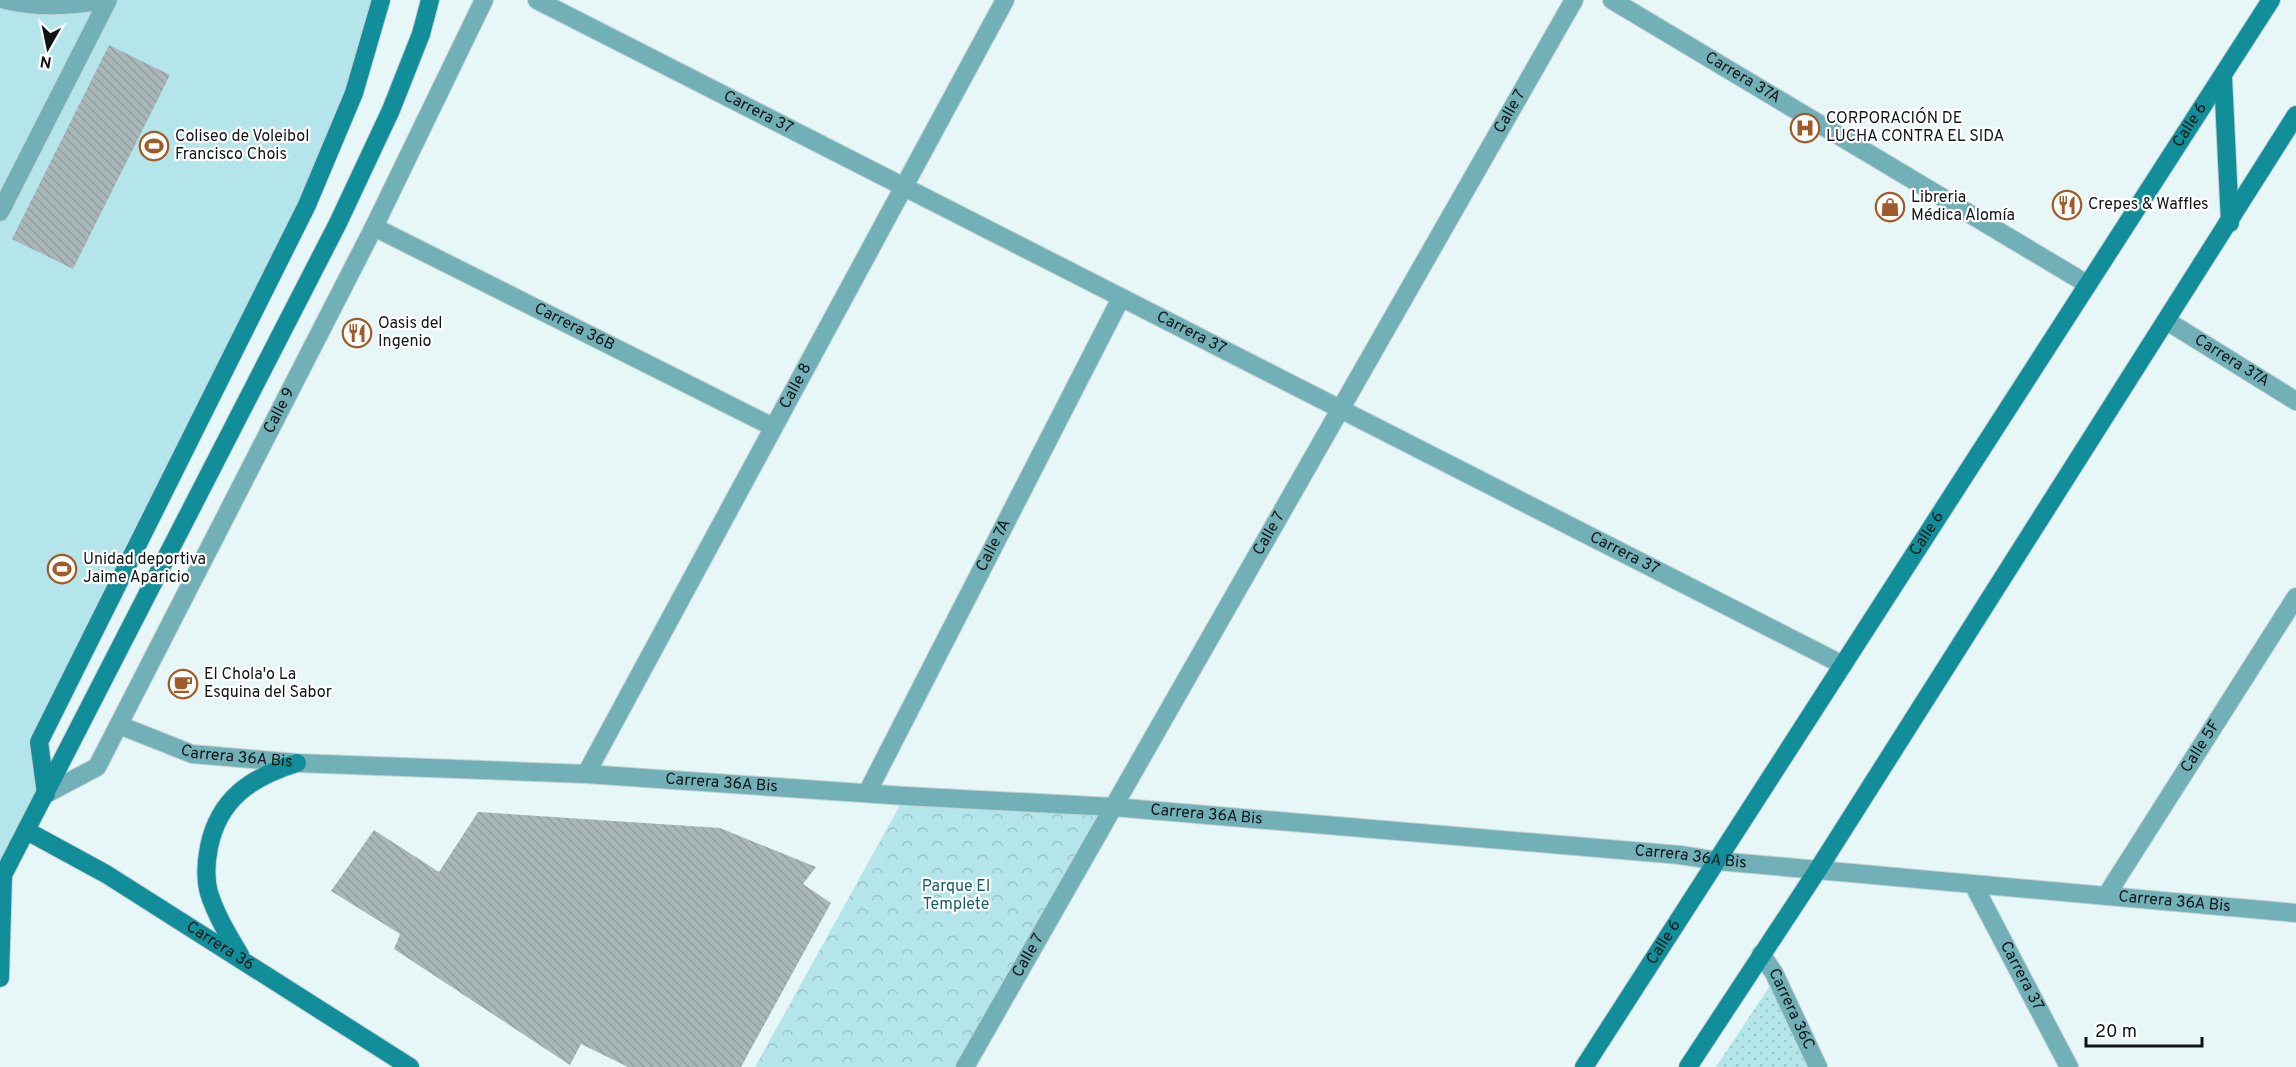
<svg xmlns="http://www.w3.org/2000/svg" width="2296" height="1067" font-family="Overpass,sans-serif">
	<defs>
		<pattern id="grass-dots" width="8" height="8" patternUnits="userSpaceOnUse" patternTransform="scale(1.5)"><rect width="8" height="8" fill="#b3e5eb"/><path d="M2 2h.1M6 6h.1" fill="none" stroke="#99c4c9" stroke-width="1.8" stroke-linecap="round"/></pattern>
		<pattern id="park-crowns" width="20" height="18" patternUnits="userSpaceOnUse" patternTransform="scale(1.5)"><rect width="20" height="18" fill="#b3e5eb"/><path d="M2 6a3 3 0 1 1 6 0M12 15a3 3 0 1 1 6 0" fill="none" stroke="#99c4c9"/></pattern>
		<pattern id="building-back-hatch" width="6" height="6" patternUnits="userSpaceOnUse" patternTransform="scale(1.5)"><rect width="6" height="6" fill="#aab7b9"/><path d="M-1 5l2 2M0 0l6 6M5-1l2 2" fill="none" stroke="#919c9e"/></pattern>
	</defs>
	<rect width="100%" height="100%" fill="#e7f6f7"/>
	<polygon fill="url(#grass-dots)" points="1773,981 1811,1067 1716,1067"/>
	<polygon fill="url(#park-crowns)" points="905,796 1113,807 965,1067 755,1067"/>
	<polygon fill="#b3e5eb" points="0,0 381,0 354,93 39,742 46,794 0,878"/>
	<g fill="url(#building-back-hatch)">
		<polygon points="109,45 170,75 73,269 12,239"/>
		<polygon points="478,812 720,828 816,867 803,884 831,903 741,1067 628,1067 581,1044 570,1065 394,949 400,934 331,891 374,830 439,872"/>
	</g>
	<g fill="none" stroke-linecap="round" stroke-linejoin="round">
		<g stroke="#c5d2d3" stroke-width="20">
			<g id="service">
				<path d="M5 0C38 8 73 6 106 0"/>
				<polyline points="0,212 108,0"/>
			</g>
		</g>
		<g stroke="#c5d2d3" stroke-width="20">
			<g id="minor">
				<path id="s1" d="M537 0 1843 665"/>
				<path id="s2" d="M1612 0 2087 284"/>
				<path id="s3" d="M374 227 773 427"/>
				<path id="s4" d="M2167 321 2296 401"/>
				<path id="s5" d="M119 725 192 754 297 763 586 774 905 796 1113 807 1680 855 1718 861 2296 913"/>
				<path id="s6" d="M586 774 1005 0"/>
				<path id="s7" d="M867 793 1121 298"/>
				<path id="s8" d="M46 794 97 767 374 227 484 0"/>
				<path id="s9" d="M1973 884 2069 1067"/>
				<path id="s10" d="M2106 896 2296 597"/>
				<path id="s11" d="M1761 954 1774 973 1818 1067"/>
				<path id="s12" d="M965 1067 1574 0"/>
			</g>
		</g>
		<g stroke="#c5d2d3" stroke-width="20">
			<g id="secondary">
				<polyline points="2223,77 2230,223"/>
				<polyline points="46,794 39,742 307,205 354,93 381,0"/>
				<path id="s13" d="M27 831 106 874 410 1067"/>
				<polyline points="0,881 338,223 391,110 421,34 430,0"/>
				<path d="M240 955C228 935 216 915 209 893 205 878 206 862 209 847 219 798 252 777 297 763"/>
				<polyline points="0,978 3,876"/>
				<path id="s14" d="M1584 1067 2271 0"/>
				<polyline points="1688,1067 1817,871 2296,115"/>
			</g>
		</g>
		<use href="#service" stroke="#71b0b7" stroke-width="18"/>
		<use href="#minor" stroke="#71b0b7" stroke-width="18"/>
		<use href="#secondary" stroke="#118e99" stroke-width="18"/>
	</g>
	<defs>
		<g id="hospital-ring" transform="scale(1.5)"><circle r="9.5" fill="#fff" stroke="#9f5c2a" stroke-width="1.5"/><path d="M-5-5h3v3.5h4V-5h3V5h-3V1.5h-4V5h-3Z" fill="#9f5c2a"/></g>
		<g id="stadium-ring" transform="scale(1.5)"><circle r="9.5" fill="#fff" stroke="#9f5c2a" stroke-width="1.5"/><path d="M0-5a6.5 5 0 1 0 0 10a6.5 5 0 1 0 0-10ZM-3.5-1.8h7v3.6h-7Z" fill="#9f5c2a"/></g>
		<g id="restaurant-ring" transform="scale(1.5)"><circle r="9.5" fill="#fff" stroke="#9f5c2a" stroke-width="1.5"/><path d="M-5-6h1v4h1v-4h1v4h1v-4h1v5L-1.5 .5V6h-2V.5L-5-1ZM5-6V6H3V1.5H1.5Q1.5-4 5-6Z" fill="#9f5c2a"/></g>
		<g id="shop-ring" transform="scale(1.5)"><circle r="9.5" fill="#fff" stroke="#9f5c2a" stroke-width="1.5"/><path d="M-5-2.5h2.3a2.7 3.5 0 0 1 5.4 0H5L5.5 6h-11ZM-1.5-2.5h3a1.5 2.3 0 0 0-3 0Z" fill="#9f5c2a"/></g>
		<g id="cafe-ring" transform="scale(1.5)"><circle r="9.5" fill="#fff" stroke="#9f5c2a" stroke-width="1.5"/><path d="M-5.5-4.5H6V0H3Q3 3.5 0 3.5H-2.5Q-5.5 3.5-5.5 0ZM3-3.2v2h1.7v-2ZM-6 4.5H4V6H-6Z" fill="#9f5c2a"/></g>
	</defs>
	<g fill-rule="evenodd">
		<use href="#hospital-ring" x="1805" y="128"/>
		<use href="#stadium-ring" x="154" y="146"/>
		<use href="#restaurant-ring" x="2067" y="205"/>
		<use href="#shop-ring" x="1890" y="207"/>
		<use href="#restaurant-ring" x="357" y="333"/>
		<use href="#stadium-ring" x="62" y="569"/>
		<use href="#cafe-ring" x="183" y="684"/>
	</g>
	<g text-anchor="middle" dominant-baseline="central" stroke-width="4.5" stroke-linejoin="round" paint-order="stroke">
		<g font-size="16" fill="#101515" stroke="#fff">
			<text stroke="none"><textPath href="#s2" startOffset="152">Carrera 37A</textPath></text>
			<text stroke="none"><textPath href="#s12" startOffset="1100">Calle 7</textPath></text>
			<text stroke="none"><textPath href="#s1" startOffset="248">Carrera 37</textPath></text>
			<text stroke="none"><textPath href="#s14" startOffset="1120">Calle 6</textPath></text>
			<text stroke="none"><textPath href="#s3" startOffset="224">Carrera 36B</textPath></text>
			<text stroke="none"><textPath href="#s1" startOffset="734">Carrera 37</textPath></text>
			<text stroke="none"><textPath href="#s4" startOffset="76">Carrera 37A</textPath></text>
			<text stroke="none"><textPath href="#s6" startOffset="441">Calle 8</textPath></text>
			<text stroke="none"><textPath href="#s8" startOffset="458">Calle 9</textPath></text>
			<text stroke="none"><textPath href="#s14" startOffset="634">Calle 6</textPath></text>
			<text stroke="none"><textPath href="#s12" startOffset="614">Calle 7</textPath></text>
			<text stroke="none"><textPath href="#s7" startOffset="278">Calle 7A</textPath></text>
			<text stroke="none"><textPath href="#s1" startOffset="1220">Carrera 37</textPath></text>
			<text stroke="none"><textPath href="#s10" startOffset="177">Calle 5F</textPath></text>
			<text stroke="none"><textPath href="#s5" startOffset="123">Carrera 36A Bis</textPath></text>
			<text stroke="none"><textPath href="#s5" startOffset="609">Carrera 36A Bis</textPath></text>
			<text stroke="none"><textPath href="#s5" startOffset="1095">Carrera 36A Bis</textPath></text>
			<text stroke="none"><textPath href="#s5" startOffset="1581">Carrera 36A Bis</textPath></text>
			<text stroke="none"><textPath href="#s5" startOffset="2067">Carrera 36A Bis</textPath></text>
			<text stroke="none"><textPath href="#s14" startOffset="148">Calle 6</textPath></text>
			<text stroke="none"><textPath href="#s13" startOffset="225">Carrera 36</textPath></text>
			<text stroke="none"><textPath href="#s12" startOffset="128">Calle 7</textPath></text>
			<text stroke="none"><textPath href="#s9" startOffset="104">Carrera 37</textPath></text>
			<text stroke="none"><textPath href="#s11" startOffset="63">Carrera 36C</textPath></text>
		</g>
		<g font-size="16" fill="#101515" stroke="#fff" text-anchor="start">
			<text x="1826" y="119">CORPORACIÓN DE<tspan x="1826" dy="18">LUCHA CONTRA EL SIDA</tspan></text>
			<text x="175" y="137">Coliseo de Voleibol<tspan x="175" dy="18">Francisco Chois</tspan></text>
			<text x="1911" y="198">Libreria<tspan x="1911" dy="18">Médica Alomía</tspan></text>
			<text x="2088" y="205">Crepes &amp; Waffles</text>
			<text x="378" y="324">Oasis del<tspan x="378" dy="18">Ingenio</tspan></text>
			<text x="83" y="560">Unidad deportiva<tspan x="83" dy="18">Jaime Aparicio</tspan></text>
			<text x="204" y="675">El Chola'o La<tspan x="204" dy="18">Esquina del Sabor</tspan></text>
		</g>
		<g font-size="16" fill="#155e65" stroke="#fff">
			<text x="956" y="887">Parque El<tspan x="956" dy="18">Templete</tspan></text>
		</g>
	</g>
	<g transform="translate(48 48) rotate(189)" stroke="#ffffff" stroke-width="4.5" paint-order="stroke">
	<path d="M0-4.5L10 22L0 15L-10 22Z" fill="#101515"/>
	<text y="-9" font-size="16" font-weight="bold" text-anchor="middle" fill="#101515">N</text>
	</g>
	<path d="M2086 1037v9h116v-9" fill="none" stroke="#101515" stroke-width="3"/>
	<text x="2095" y="1037" font-size="18" fill="#101515" stroke="#ffffff" stroke-width="4.5" paint-order="stroke">20 m</text>
</svg>
